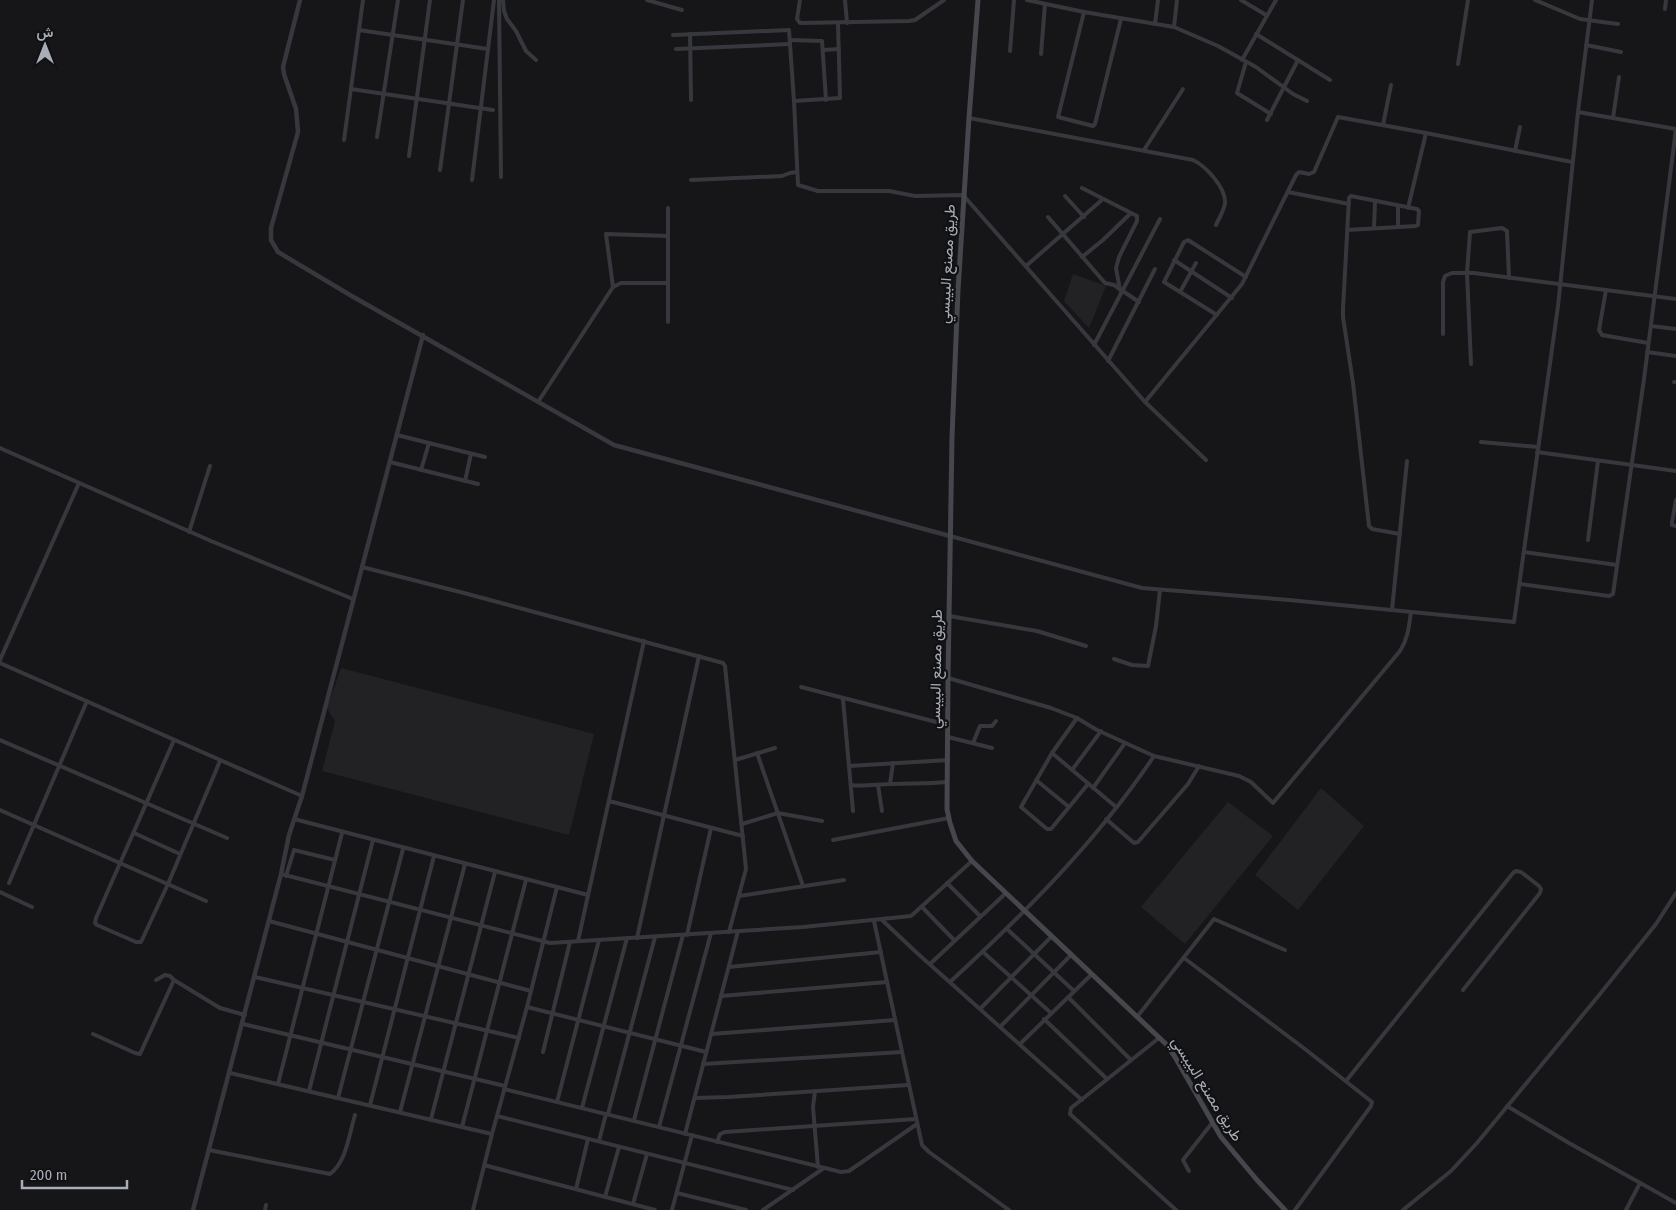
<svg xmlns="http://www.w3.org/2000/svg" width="1676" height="1210" font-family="'Fira Sans Condensed',Vazirmatn,sans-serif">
	<rect width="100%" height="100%" fill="#161618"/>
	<g fill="#222225">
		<polygon points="1073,274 1106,286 1089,328 1064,301"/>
		<polygon points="341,668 594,734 569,835 322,771 335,722 327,708"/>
		<polygon points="1321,788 1364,826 1298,910 1255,875"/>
		<polygon points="1228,802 1273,836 1185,944 1141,907"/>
	</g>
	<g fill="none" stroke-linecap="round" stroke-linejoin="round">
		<g stroke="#37383d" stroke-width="4">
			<polyline points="499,0 501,177"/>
			<polyline points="503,0 504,11 507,19 516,31 526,51 536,60"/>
			<polyline points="647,0 682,10"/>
			<polyline points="800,0 797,19 800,23 909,21 915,20 944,0"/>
			<polyline points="845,0 847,23"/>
			<polyline points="1027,0 1084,12 1174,27 1177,0"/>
			<polyline points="1241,0 1266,15"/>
			<polyline points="1535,0 1580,19 1618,24"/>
			<polyline points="1665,9 1666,0"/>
			<polyline points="1084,12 1058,117 1093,126 1095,124 1121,19"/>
			<polyline points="1155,24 1158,0"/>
			<polyline points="1174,27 1218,46 1256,67 1293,94 1307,101"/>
			<polyline points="359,30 488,49"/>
			<polyline points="690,34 691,100"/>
			<polyline points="1256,34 1330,80"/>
			<polyline points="673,35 789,30 794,101 798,185 818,191 889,191 915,196 963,195 1145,402 1206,460"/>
			<polyline points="790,40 822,41 826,100"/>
			<polyline points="1586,45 1621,52"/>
			<polyline points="676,49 790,44"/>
			<polyline points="823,50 839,49"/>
			<polyline points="1010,51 1014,0"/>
			<polyline points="1041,54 1045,4"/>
			<polyline points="1242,60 1276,0"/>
			<polyline points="1246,62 1237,93 1271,114"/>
			<polyline points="1458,64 1468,0"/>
			<polyline points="351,89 493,110"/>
			<polyline points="794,101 840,98 838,23"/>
			<polyline points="1578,112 1592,0"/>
			<path d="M969 118 1193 160C1206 166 1226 188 1225 203 1224 211 1219 218 1216 225"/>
			<polyline points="1613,118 1619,77"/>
			<polyline points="1267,120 1298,60"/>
			<polyline points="1383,125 1391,85"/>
			<polyline points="377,137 398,0"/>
			<polyline points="344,140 363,0"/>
			<polyline points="1144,150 1183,89"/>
			<polyline points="1515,151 1520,127"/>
			<polyline points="409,156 430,0"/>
			<polyline points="440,170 463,0"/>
			<polyline points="472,180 494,0"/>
			<polyline points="691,180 782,176 790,173 797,172"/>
			<polyline points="1082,188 1137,216 1137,221 1119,257 1116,268 1120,290"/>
			<polyline points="1288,192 1349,204"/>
			<polyline points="1065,196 1084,217"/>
			<polyline points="668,208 668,322"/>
			<polyline points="1408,208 1426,133"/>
			<polyline points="1048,217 1105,283 1114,285 1139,302"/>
			<polyline points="1398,227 1398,206"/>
			<polyline points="1374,228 1375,202"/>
			<polyline points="1347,230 1416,226 1418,225 1419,211 1417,209 1351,196 1349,198 1343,309 1343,317 1353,383 1369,526 1372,529 1400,534"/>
			<polyline points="1082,257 1103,240 1131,213"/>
			<polyline points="1174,260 1232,298"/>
			<polyline points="1026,266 1103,199"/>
			<polyline points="613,287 606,234 668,236"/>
			<polyline points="1606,290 1599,330 1602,335 1648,343"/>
			<polyline points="1180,292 1196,263"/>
			<polyline points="1217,315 1164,282 1184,242 1188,240 1246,277"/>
			<polyline points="1651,326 1676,329"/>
			<polyline points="1443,334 1443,282 1445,276 1452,273 1474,273 1676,299"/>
			<polyline points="1094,345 1160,219"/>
			<polyline points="1647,352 1676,356"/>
			<polyline points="1108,361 1155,269"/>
			<polyline points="1471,364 1467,273 1470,232 1502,228 1507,231 1509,278"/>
			<polyline points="1674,382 1676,382"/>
			<polyline points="538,402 613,287 621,283 668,283"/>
			<polyline points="1145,402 1242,284 1296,175 1299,172 1309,174 1314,172 1338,117 1426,133 1572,162"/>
			<polyline points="397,435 485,457"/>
			<polyline points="1481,442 1538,447"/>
			<polyline points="0,448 211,541 353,599"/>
			<polyline points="1537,452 1676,471"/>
			<polyline points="390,462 478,484"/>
			<polyline points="421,470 429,443"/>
			<polyline points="465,481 471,454"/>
			<polyline points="1676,500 1672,522 1672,525 1676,526"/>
			<polyline points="189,532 210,466"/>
			<polyline points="950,536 1142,588 1289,600 1514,622 1558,306 1578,112 1676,129"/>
			<polyline points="1588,540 1598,461"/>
			<polyline points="1524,552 1617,565"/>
			<polyline points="362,567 464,593 723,663 725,666 746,869 729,932"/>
			<polyline points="1520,584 1609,596 1613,594 1644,379 1676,129"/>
			<polyline points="1392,610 1407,461"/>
			<polyline points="949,616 1037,631 1086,646"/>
			<polyline points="1114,659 1132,665 1148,666 1156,626 1160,590"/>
			<polyline points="0,660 79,483"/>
			<polyline points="0,663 302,796"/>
			<path d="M948 678 1051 708 1077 718 1097 730 1154 756 1239 776 1251 782 1273 803 1400 651C1408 639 1409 626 1411 612"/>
			<polyline points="801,687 948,725"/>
			<polyline points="843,699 853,811"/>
			<polyline points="1077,718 1052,753 1021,807 1047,829 1051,829 1088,784"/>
			<polyline points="948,737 992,748"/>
			<polyline points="0,740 227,838"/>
			<polyline points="174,740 96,918 95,923 97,925 136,942 141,942 168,884 220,761"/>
			<polyline points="973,743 980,726 992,726 996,721"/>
			<polyline points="757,753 803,886"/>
			<polyline points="1052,753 1116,807"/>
			<polyline points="735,760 775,748"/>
			<polyline points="849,766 948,760"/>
			<polyline points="1072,770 1101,731"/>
			<polyline points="1036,780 1069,807"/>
			<polyline points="890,784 893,763"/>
			<path d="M851 785C865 787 878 784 891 784 910 783 928 784 947 782"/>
			<polyline points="878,785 882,811"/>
			<polyline points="1093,788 1125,743"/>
			<polyline points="609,801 743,836"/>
			<polyline points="0,810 206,901"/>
			<polyline points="294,819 588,895"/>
			<polyline points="1106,819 1134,843 1138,842 1188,784 1199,766"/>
			<polyline points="742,824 778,813 822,821"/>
			<polyline points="134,833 180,854"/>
			<polyline points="833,840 949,818"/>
			<polyline points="281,874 550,943 803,927 911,916 972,861"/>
			<polyline points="286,876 294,850 335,860"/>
			<polyline points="9,883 87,701"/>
			<polyline points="947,883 980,916"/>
			<polyline points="0,892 32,907"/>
			<polyline points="739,896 844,880"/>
			<polyline points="922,907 954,940"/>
			<polyline points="882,920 917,953 1082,1100"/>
			<polyline points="269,921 531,991"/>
			<polyline points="874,921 922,1145 929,1152 1009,1210"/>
			<polyline points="1007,929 1074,991"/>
			<polyline points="687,935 711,828"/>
			<polyline points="637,938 699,656"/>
			<polyline points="578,941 644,641"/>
			<polyline points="983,952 1051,1013"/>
			<polyline points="1184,958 1305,1049 1372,1102 1371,1106 1295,1210"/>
			<polyline points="930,964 1006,893"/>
			<polyline points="729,967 881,952"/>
			<polyline points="255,977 519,1038"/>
			<polyline points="156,980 165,975 170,976 174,980 220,1008 245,1015"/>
			<path d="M950 982C1024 914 1097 841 1154 756"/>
			<polyline points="721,996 887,982"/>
			<polyline points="1068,997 1131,1060"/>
			<polyline points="527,1007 706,1052"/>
			<polyline points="980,1009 1051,937"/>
			<polyline points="1137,1017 1214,919 1285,950"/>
			<polyline points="1044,1019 1107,1079"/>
			<polyline points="243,1024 505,1086"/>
			<polyline points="1000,1027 1071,955"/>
			<polyline points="93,1034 135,1053 140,1054 174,980"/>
			<polyline points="711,1034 895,1020"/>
			<polyline points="1159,1038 1071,1108 1070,1114 1176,1210"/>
			<polyline points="1020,1044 1091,975"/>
			<polyline points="543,1052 570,942"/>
			<polyline points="703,1064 902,1052"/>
			<polyline points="230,1073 492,1134"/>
			<polyline points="1346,1081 1513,873 1516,871 1521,872 1539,886 1541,889 1540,893 1463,990"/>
			<polyline points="278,1084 342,833"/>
			<polyline points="504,1089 841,1172 849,1171 917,1124"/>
			<polyline points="309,1091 373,840"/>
			<polyline points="815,1091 813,1107 818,1167"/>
			<polyline points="338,1098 403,849"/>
			<polyline points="695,1098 729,1097 908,1085"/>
			<polyline points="557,1102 599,940"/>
			<polyline points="370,1105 434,856"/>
			<polyline points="1507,1106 1569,1143 1676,1203"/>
			<polyline points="582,1108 627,938"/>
			<polyline points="400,1112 465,864"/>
			<polyline points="608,1114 655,937"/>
			<polyline points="497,1116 793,1190"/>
			<polyline points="431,1119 495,872"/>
			<polyline points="634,1120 683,935"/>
			<polyline points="462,1127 526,880"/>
			<polyline points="659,1127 711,933"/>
			<polyline points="685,1134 738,931"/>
			<polyline points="599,1141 606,1114"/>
			<polyline points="717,1142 720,1134 725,1132 916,1119"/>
			<path d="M209 1150 330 1174C347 1161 349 1134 355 1115"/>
			<polyline points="484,1165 655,1210"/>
			<polyline points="1189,1171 1183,1160 1212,1123"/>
			<polyline points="576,1189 588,1139"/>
			<polyline points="677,1193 746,1210"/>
			<polyline points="605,1197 619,1147"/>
			<polyline points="633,1204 647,1154"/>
			<polyline points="265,1210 266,1205"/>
			<polyline points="473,1210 492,1134 527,1007 557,887"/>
			<polyline points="672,1210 692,1135"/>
			<polyline points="763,1210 824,1168"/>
			<polyline points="1403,1210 1451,1171 1477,1143 1600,994 1656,924 1676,893"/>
			<polyline points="1626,1210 1640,1183"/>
		</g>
		<g stroke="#37383d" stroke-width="4.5">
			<polyline points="300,0 283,67 284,74 296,109 298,132 271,228 271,240 278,252 350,295 614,445 950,536"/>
			<polyline points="193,1210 281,874 289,835 302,796 423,335"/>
		</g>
		<polyline stroke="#45474d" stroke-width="5" points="978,0 969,118 958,290 952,437 948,678 947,809 950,823 956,841 972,861 1167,1045 1175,1057 1221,1137 1257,1180 1285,1210"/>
	</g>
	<g text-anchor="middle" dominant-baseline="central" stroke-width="4.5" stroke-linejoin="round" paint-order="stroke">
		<g font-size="15" fill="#a8adb8" stroke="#111113">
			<text transform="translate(947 264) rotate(-87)">طريق مصنع البيبسي</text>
			<text transform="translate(936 669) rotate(-89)">طريق مصنع البيبسي</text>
			<text transform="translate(1207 1089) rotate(58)">طريق مصنع البيبسي</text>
		</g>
	</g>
	<g transform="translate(45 45)" stroke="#111113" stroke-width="4" paint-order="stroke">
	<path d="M0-4L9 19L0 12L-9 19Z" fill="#a8adb8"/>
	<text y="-8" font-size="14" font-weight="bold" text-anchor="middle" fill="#a8adb8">ش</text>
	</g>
	<path d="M22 1180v8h105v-8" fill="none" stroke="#a8adb8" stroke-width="2.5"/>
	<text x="30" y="1180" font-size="15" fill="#a8adb8" stroke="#111113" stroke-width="4" paint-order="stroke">200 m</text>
</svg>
